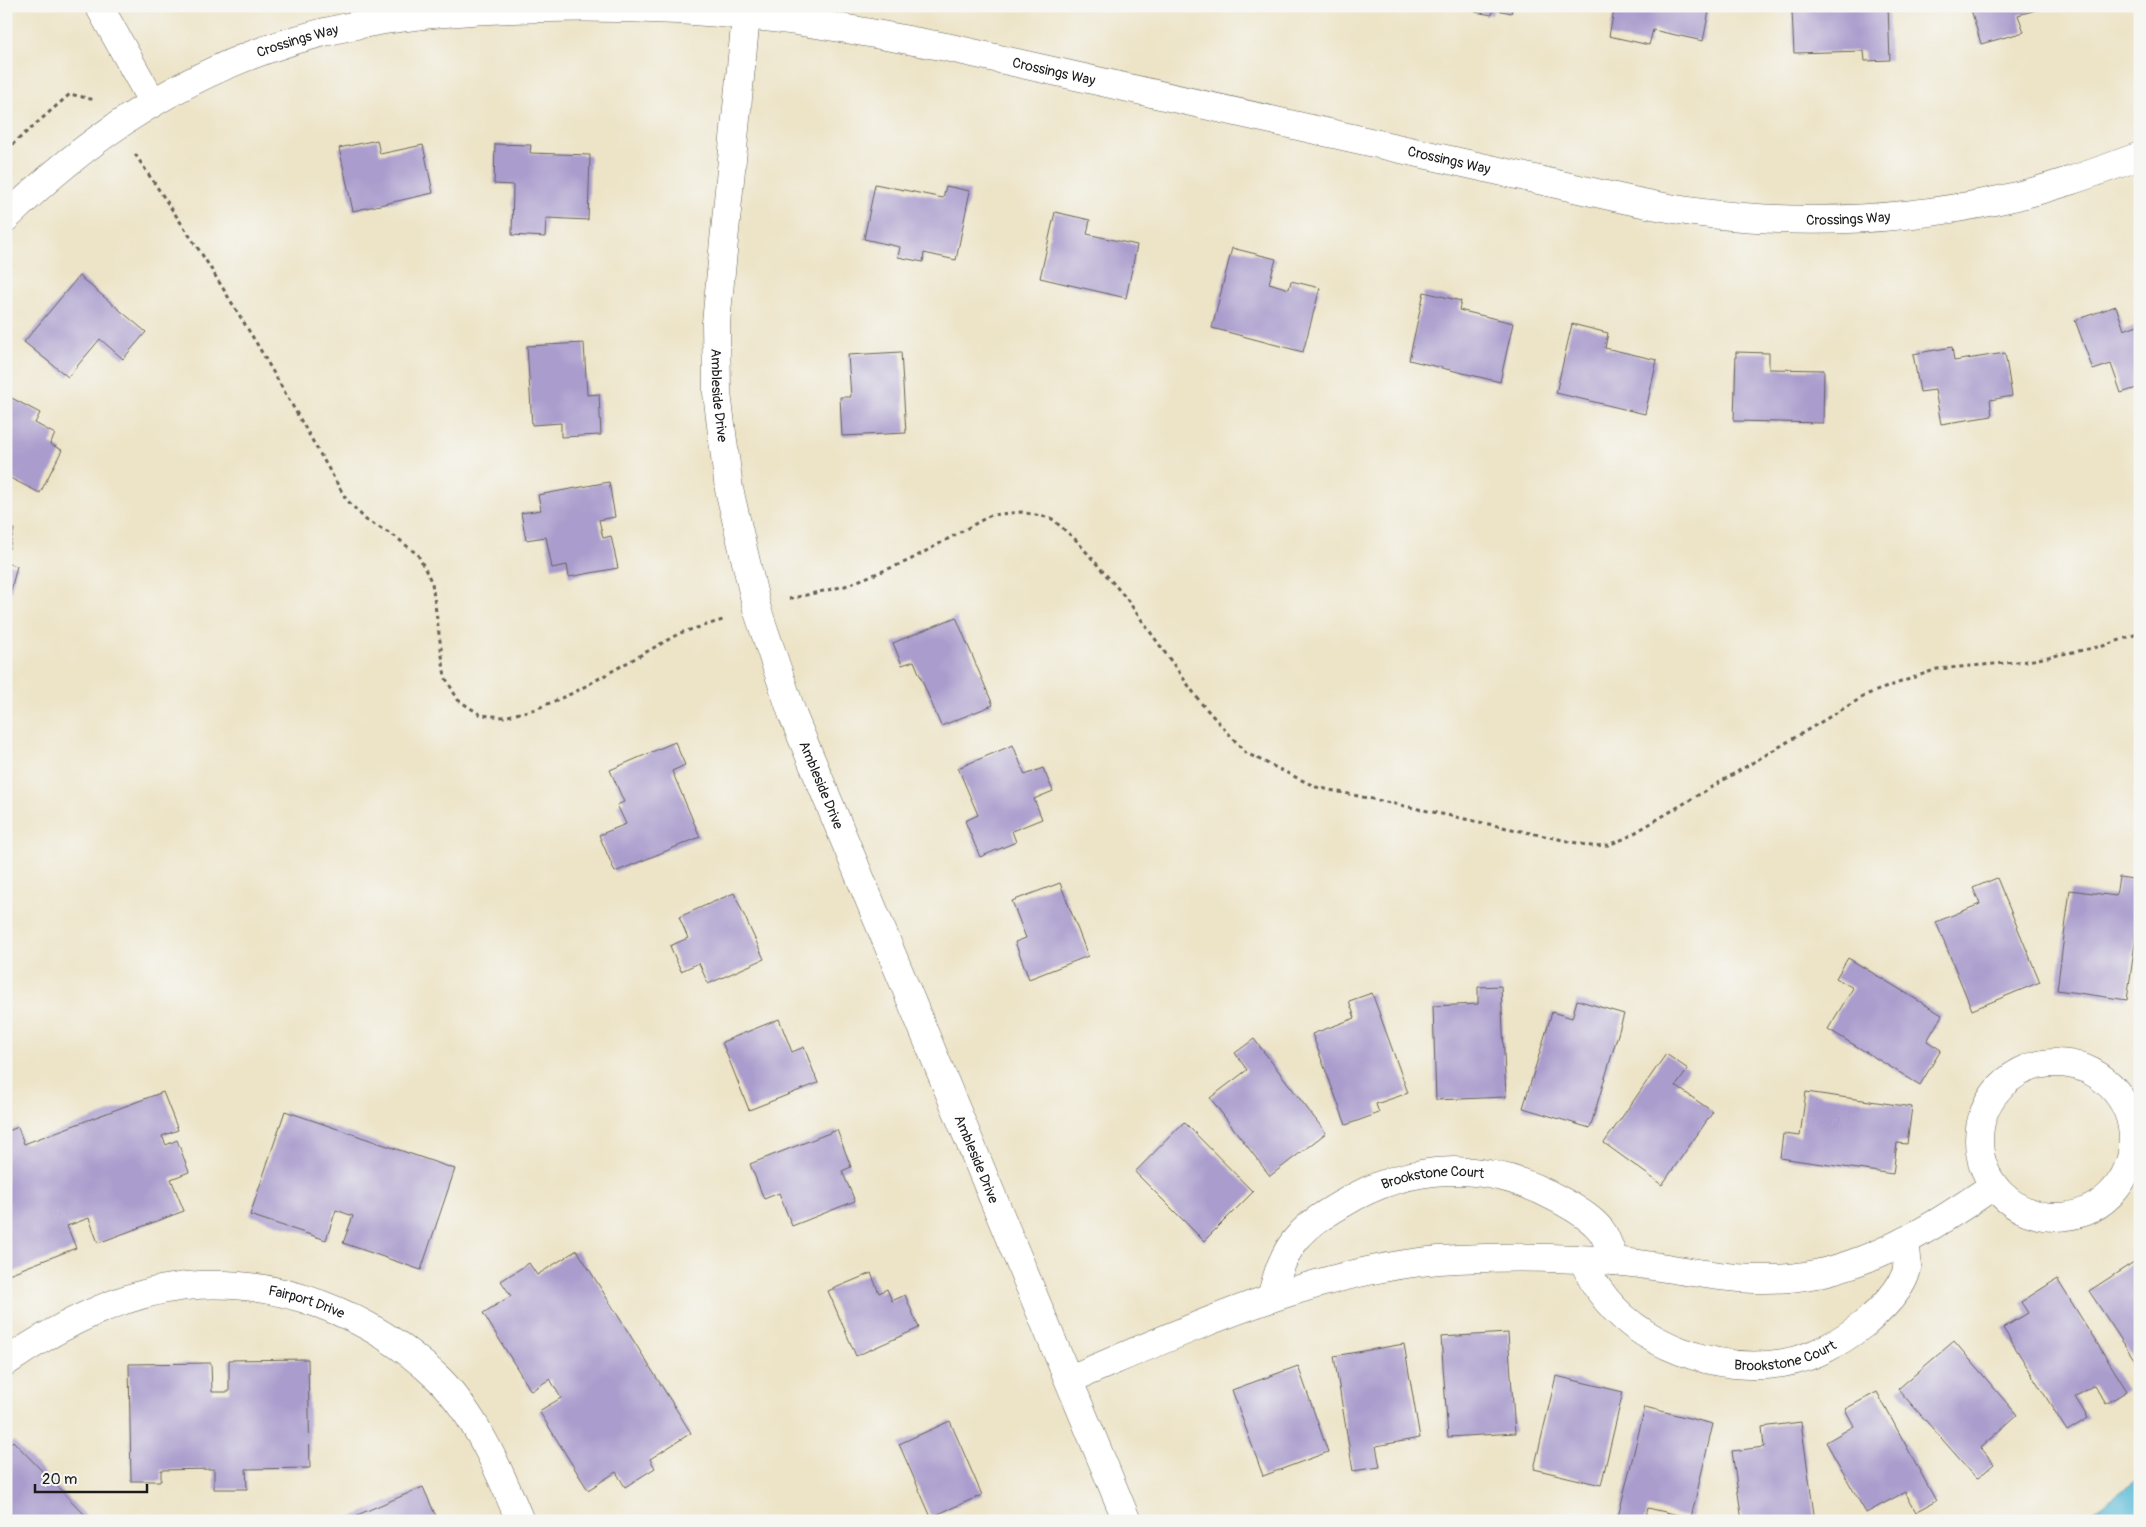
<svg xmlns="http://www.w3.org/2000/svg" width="2146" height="1527" font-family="Pangolin,sans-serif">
	<rect width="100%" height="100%" fill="#f6f6f2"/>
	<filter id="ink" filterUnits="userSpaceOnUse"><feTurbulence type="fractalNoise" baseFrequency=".02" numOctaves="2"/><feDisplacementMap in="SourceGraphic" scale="10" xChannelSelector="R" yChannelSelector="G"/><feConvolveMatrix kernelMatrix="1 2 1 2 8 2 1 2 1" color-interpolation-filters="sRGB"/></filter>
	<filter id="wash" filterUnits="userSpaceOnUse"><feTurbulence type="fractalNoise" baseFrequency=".0096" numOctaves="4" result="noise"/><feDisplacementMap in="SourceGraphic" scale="20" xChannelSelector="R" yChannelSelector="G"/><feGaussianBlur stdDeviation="1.12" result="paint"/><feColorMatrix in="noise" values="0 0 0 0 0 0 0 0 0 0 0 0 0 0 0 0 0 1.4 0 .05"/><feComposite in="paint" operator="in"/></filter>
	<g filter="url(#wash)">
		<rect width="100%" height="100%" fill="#ede4c8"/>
		<polygon fill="#5bbcd9" stroke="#3c6c7a" points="2140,1477 2140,1521 2080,1521"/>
		<g id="blocks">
			<g fill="#aa9dcd">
				<polygon points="1476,6 1513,6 1511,13 1493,9 1492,15 1475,12"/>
				<polygon points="1615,6 1710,6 1703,41 1653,30 1649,45 1609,36"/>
				<polygon points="1809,6 1888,6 1890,60 1865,61 1864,51 1794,53 1792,11 1810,10"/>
				<polygon points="1970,6 2047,6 2047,7 2018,15 2024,32 1981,44"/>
				<polygon points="377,140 380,154 423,145 433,193 353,211 339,148"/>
				<polygon points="495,144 531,145 530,153 590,155 588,220 546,218 545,237 512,235 513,185 494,184"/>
				<polygon points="875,184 943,198 946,186 970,191 956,260 924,253 923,262 898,257 900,247 864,239"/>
				<polygon points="1055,212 1090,220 1087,234 1137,245 1126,298 1040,278"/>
				<polygon points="1232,248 1276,259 1269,283 1289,289 1291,281 1320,288 1303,352 1212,328"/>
				<polygon points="79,276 146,332 123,359 100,339 68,377 24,342"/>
				<polygon points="1424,292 1461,301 1459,310 1513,323 1500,382 1409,360"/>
				<polygon points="2116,306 2124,330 2140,324 2140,387 2121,393 2111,364 2093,370 2075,320"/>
				<polygon points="1572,324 1608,333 1605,348 1657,360 1645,414 1556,393"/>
				<polygon points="584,343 587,395 599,394 601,435 561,437 561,423 532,425 527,346"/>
				<polygon points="1952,347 1954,361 2005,353 2012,396 1990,400 1992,416 1941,424 1935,390 1920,392 1913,354"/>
				<polygon points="901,352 906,433 842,436 840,397 851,397 848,355"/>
				<polygon points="1736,352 1769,353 1769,369 1824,370 1823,423 1734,421"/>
				<polygon points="6,395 40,413 35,423 55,434 50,444 62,450 40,493 6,476"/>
				<polygon points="609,482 615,517 599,520 603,538 611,536 618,568 569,577 567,565 552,568 546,537 526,540 521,513 541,510 538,495"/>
				<polygon points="6,527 14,529 9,549 6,548"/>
				<polygon points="6,563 17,566 9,598 6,597"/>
				<polygon points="956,617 993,705 941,726 914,661 902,665 893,643"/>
				<polygon points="675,742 685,765 672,771 700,837 615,872 599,835 626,824 617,805 624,802 610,770"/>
				<polygon points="1013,745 1025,775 1043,768 1053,791 1034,799 1042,819 1012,831 1016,842 980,857 965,821 978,815 958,768"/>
				<polygon points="2119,877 2140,880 2140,907 2127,1000 2057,990 2070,890 2116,896"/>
				<polygon points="1997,878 2040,982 1972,1010 1936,922 1980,904 1973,888"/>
				<polygon points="1060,883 1088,956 1029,979 1015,942 1026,938 1012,901"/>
				<polygon points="734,893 764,959 708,984 699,963 681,971 670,946 688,938 679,917"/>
				<polygon points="1848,958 1942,1015 1927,1041 1941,1050 1920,1085 1828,1029 1853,988 1836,978"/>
				<polygon points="1501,986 1506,1097 1436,1100 1433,1006 1478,1004 1478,987"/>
				<polygon points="1372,993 1408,1093 1376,1104 1379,1113 1346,1125 1312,1034 1355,1018 1349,1001"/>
				<polygon points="1577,1000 1624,1014 1590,1128 1523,1108 1552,1012 1572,1018"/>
				<polygon points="779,1019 792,1052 804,1047 818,1083 749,1110 722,1042"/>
				<polygon points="1254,1039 1326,1133 1270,1176 1210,1098 1247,1070 1235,1053"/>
				<polygon points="1666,1054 1688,1069 1676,1086 1713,1112 1662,1185 1604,1143"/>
				<polygon points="163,1092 178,1130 162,1136 166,1145 177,1140 189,1172 171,1179 184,1211 98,1243 89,1218 67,1226 76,1248 6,1275 6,1132 18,1127 24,1144"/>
				<polygon points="1806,1092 1912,1107 1907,1144 1897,1143 1893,1174 1780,1158 1783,1134 1800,1136"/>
				<polygon points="285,1111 455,1169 421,1270 343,1243 353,1216 336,1210 326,1240 250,1215"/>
				<polygon points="1184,1122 1253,1192 1204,1241 1135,1172"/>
				<polygon points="837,1130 851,1167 842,1171 855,1201 792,1226 779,1193 764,1199 750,1164"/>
				<polygon points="577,1250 691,1433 650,1459 655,1468 625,1487 616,1472 588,1490 539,1411 561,1398 550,1379 531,1391 483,1313 511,1296 501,1281 529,1263 537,1275"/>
				<polygon points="2140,1258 2140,1368 2089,1291"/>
				<polygon points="871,1273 879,1293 887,1289 892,1301 905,1295 919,1328 856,1356 828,1291"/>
				<polygon points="2057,1279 2127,1391 2106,1404 2094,1385 2075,1397 2088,1418 2067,1431 2003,1328 2028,1313 2021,1302"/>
				<polygon points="1508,1333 1515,1433 1448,1437 1441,1337"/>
				<polygon points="1954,1341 2017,1415 1980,1448 1994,1464 1977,1479 1898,1389"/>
				<polygon points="1404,1344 1420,1438 1376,1446 1380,1467 1353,1471 1334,1356"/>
				<polygon points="308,1359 310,1468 246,1469 247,1489 214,1489 214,1469 161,1470 161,1481 131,1481 129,1364 211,1363 212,1392 229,1392 229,1360"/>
				<polygon points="1298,1366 1328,1452 1263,1476 1232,1390"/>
				<polygon points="1556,1376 1623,1392 1601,1485 1534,1469"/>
				<polygon points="1877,1392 1936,1501 1916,1512 1905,1492 1866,1513 1826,1442 1854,1426 1845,1409"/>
				<polygon points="1645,1407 1713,1424 1691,1518 1648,1508 1645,1521 1617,1521"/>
				<polygon points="950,1421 982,1495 931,1517 899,1444"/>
				<polygon points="1801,1422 1815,1521 1742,1521 1732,1451 1764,1447 1762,1427"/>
				<polygon points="13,1441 87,1517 84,1521 6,1521 6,1448"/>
				<polygon points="423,1487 438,1521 343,1521"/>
			</g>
		</g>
	</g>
	<g filter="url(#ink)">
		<use href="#blocks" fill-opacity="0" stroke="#656258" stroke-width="1"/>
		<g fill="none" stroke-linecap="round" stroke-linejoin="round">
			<g stroke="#656258" stroke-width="29">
				<g id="minor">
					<polyline points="99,6 153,103"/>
					<path id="s1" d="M747 6 716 323 717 393 729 489 757 609 793 716 1127 1521"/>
					<path id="s2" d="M6 218C80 145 166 85 265 50 345 21 427 12 512 9 606 5 703 9 797 21 847 28 896 38 946 47L1628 200C1652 205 1677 210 1702 213 1801 225 1901 221 1999 200 2047 190 2094 173 2140 156"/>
					<circle cx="2056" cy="1140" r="77"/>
					<path id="s3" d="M1583 1260C1588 1270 1592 1281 1599 1290 1637 1345 1718 1374 1783 1363 1814 1358 1840 1342 1864 1324 1879 1312 1904 1288 1907 1268 1908 1260 1906 1250 1905 1241"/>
					<path id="s4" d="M1271 1298C1277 1275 1283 1253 1299 1236 1310 1223 1327 1213 1342 1204 1411 1162 1487 1160 1558 1199 1573 1207 1594 1219 1603 1233 1608 1242 1611 1252 1615 1261"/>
					<path id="s5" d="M6 1362C58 1326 122 1293 186 1286 278 1277 371 1314 438 1378 476 1415 500 1472 520 1521"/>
					<path d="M1070 1379C1185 1331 1312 1271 1439 1260 1496 1256 1556 1257 1613 1261 1684 1267 1743 1289 1816 1274 1883 1259 1938 1224 1993 1186"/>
				</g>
			</g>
			<g stroke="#656258" stroke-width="3" stroke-dasharray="4 4" stroke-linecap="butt">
				<polyline points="6,150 70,94 95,100"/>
				<polyline points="135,154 205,259 257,344 346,499 366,520 396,537 418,555 432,583 445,677 458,700 481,715 504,717 536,709 575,692 680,633 726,619"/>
				<polyline points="789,599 845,586 908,561 991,515 1021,512 1051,518 1076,540 1126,598 1201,703 1246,753 1316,787 1591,846 1608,845 1626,838 1868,694 1937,669 2028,661 2103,646 2140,633"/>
			</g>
			<use href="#minor" stroke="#fff" stroke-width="28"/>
		</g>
	</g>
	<g text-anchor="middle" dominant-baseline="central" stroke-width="5" stroke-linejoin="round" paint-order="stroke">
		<g font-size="14" fill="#1c1c1c" stroke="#f6f6f2">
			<text stroke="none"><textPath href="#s2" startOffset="345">Crossings Way</textPath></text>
			<text stroke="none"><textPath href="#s2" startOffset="1110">Crossings Way</textPath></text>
			<text stroke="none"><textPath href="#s2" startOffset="1515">Crossings Way</textPath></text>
			<text stroke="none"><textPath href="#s2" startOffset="1920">Crossings Way</textPath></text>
			<text stroke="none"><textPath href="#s1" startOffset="391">Ambleside Drive</textPath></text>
			<text stroke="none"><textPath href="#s1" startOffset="796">Ambleside Drive</textPath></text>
			<text stroke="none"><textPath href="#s1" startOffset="1201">Ambleside Drive</textPath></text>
			<text stroke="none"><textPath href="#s4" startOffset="219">Brookstone Court</textPath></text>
			<text stroke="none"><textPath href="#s5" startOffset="320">Fairport Drive</textPath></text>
			<text stroke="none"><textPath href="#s3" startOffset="245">Brookstone Court</textPath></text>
		</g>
	</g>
	<rect width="2146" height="1527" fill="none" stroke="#f6f6f2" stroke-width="25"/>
	<path d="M35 1484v8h112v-8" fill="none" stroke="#1c1c1c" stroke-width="2.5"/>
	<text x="42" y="1484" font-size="15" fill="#1c1c1c" stroke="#f6f6f2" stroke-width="4" paint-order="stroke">20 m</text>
</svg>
